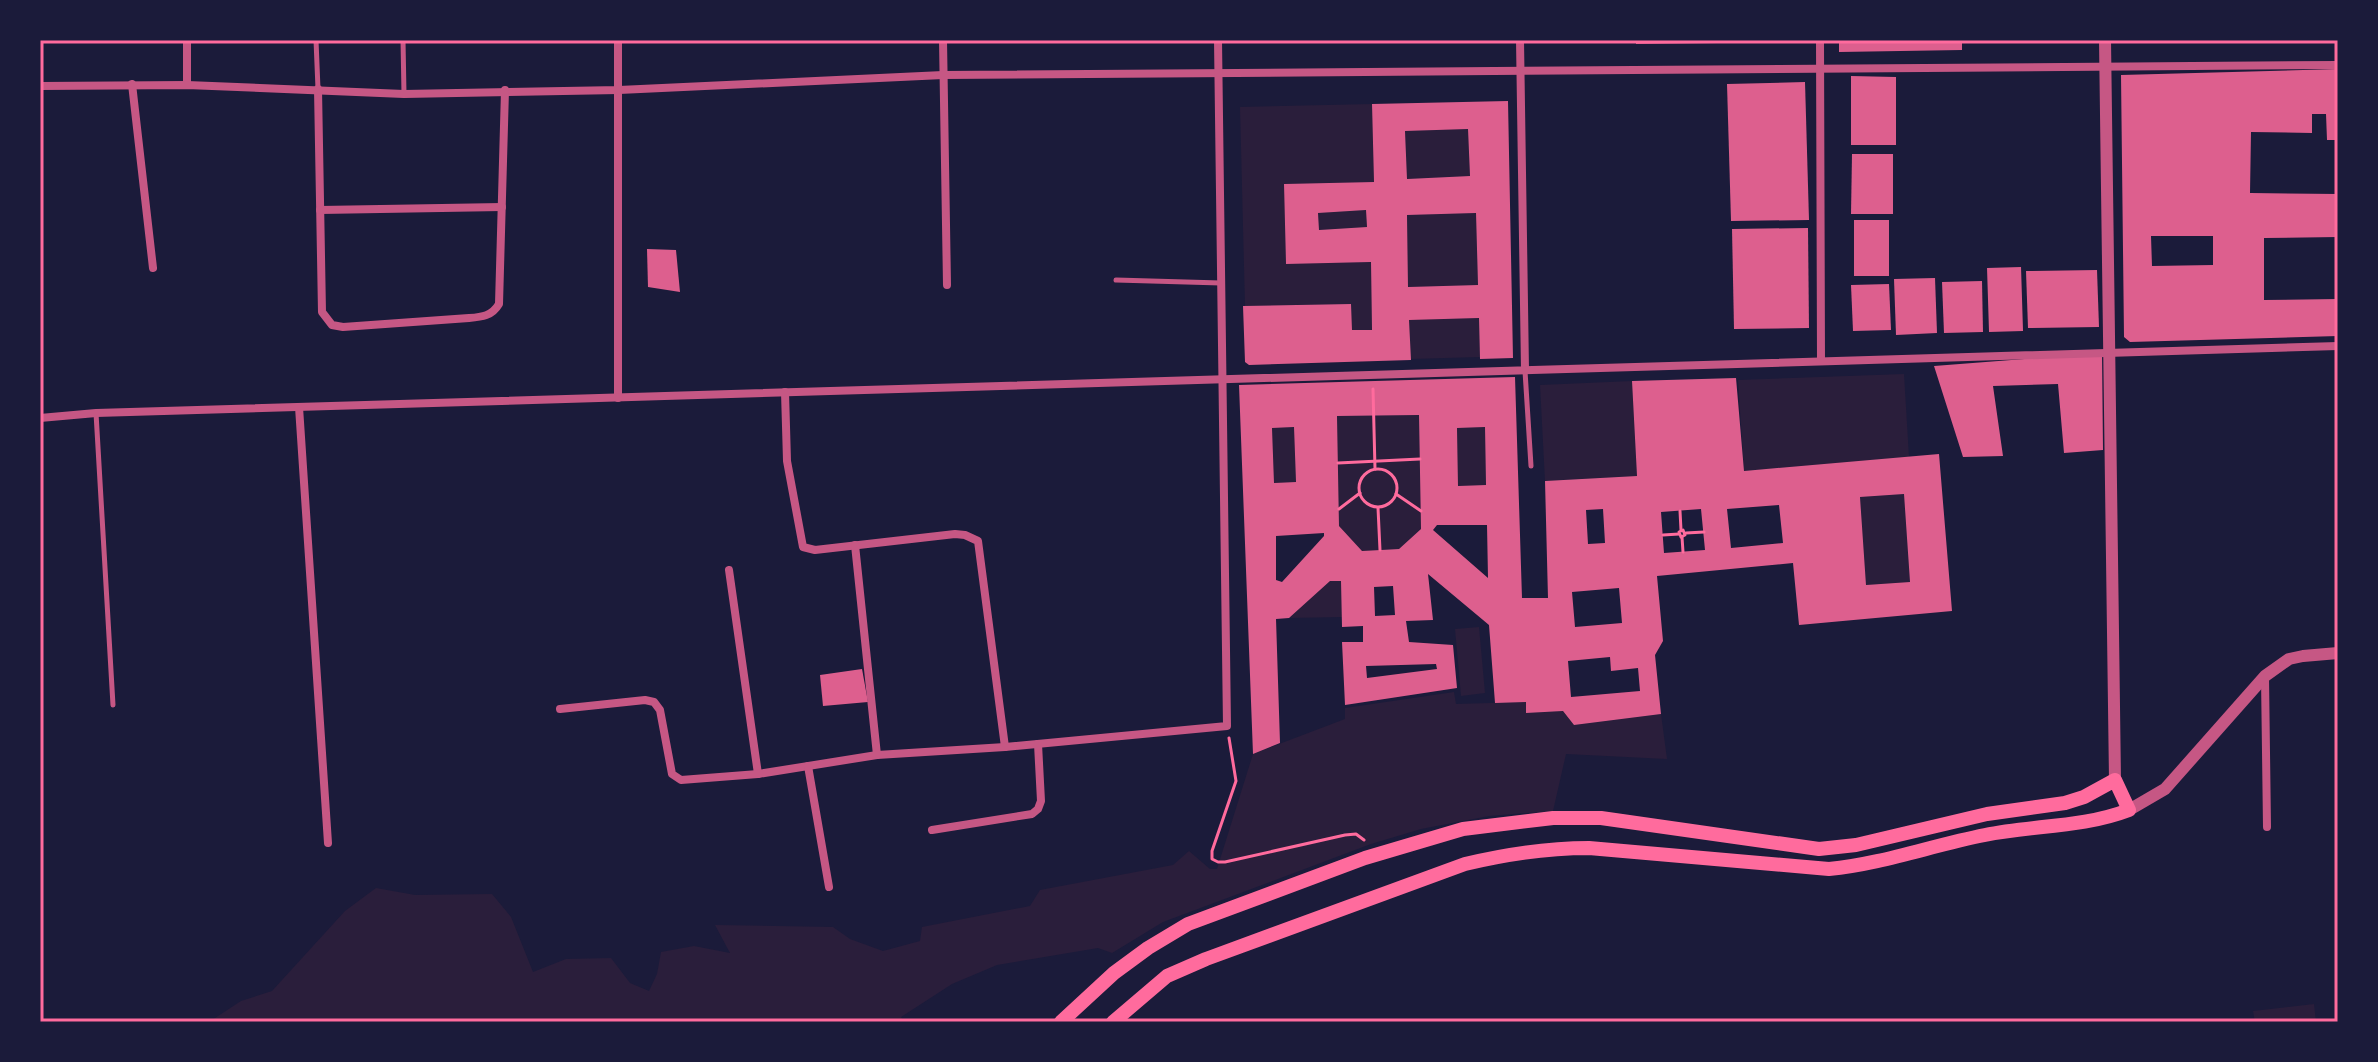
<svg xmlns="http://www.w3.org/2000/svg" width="2378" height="1062" font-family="'Work Sans',sans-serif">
	<rect width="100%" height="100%" fill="#1b1b3a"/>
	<g fill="#2a1e3b">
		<polygon points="1372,104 1374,182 1284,184 1286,264 1371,262 1372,330 1352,330 1350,304 1245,306 1240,107"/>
		<polygon points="1468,129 1470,176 1407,179 1405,131"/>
		<polygon points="1366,210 1367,227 1319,230 1318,213"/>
		<polygon points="1476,213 1478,285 1408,287 1407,215"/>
		<polygon points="1479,318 1480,357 1410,359 1409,320"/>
		<polygon points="1904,374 1909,457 1744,471 1738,380"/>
		<polygon points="1632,381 1637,476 1545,481 1540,385"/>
		<polygon points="1419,415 1421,529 1399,549 1362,551 1339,526 1337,416"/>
		<polygon points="1294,427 1296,482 1274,483 1272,428"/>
		<polygon points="1485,427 1486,485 1458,486 1457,428"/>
		<polygon points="1904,494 1910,582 1866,585 1860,497"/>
		<polygon points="1330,581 1341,581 1342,617 1289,618"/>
		<polygon points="1479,627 1485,693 1461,696 1455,629"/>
		<polygon points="1454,692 1456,704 1526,702 1526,713 1563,711 1574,725 1661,714 1667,759 1566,754 1553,811 1489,816 1421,829 1371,844 1163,922 1112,953 1098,948 997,965 952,984 901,1017 904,1022 209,1022 241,1001 272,991 345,911 376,888 415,895 492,894 511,917 533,972 566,959 611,958 630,983 649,991 657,974 661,952 694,946 730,953 715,925 833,927 850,939 883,951 920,941 922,927 1030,906 1040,890 1173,865 1189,851 1210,869 1217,869 1253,754 1345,719 1345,708"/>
		<polygon points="2314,1004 2316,1022 2255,1022 2253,1011"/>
	</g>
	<g fill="#dd5f8e" fill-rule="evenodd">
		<polygon points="1636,40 1717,40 1717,43 1636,44"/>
		<polygon points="1839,40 1962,40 1962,50 1839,52"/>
		<path d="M2338 69V140H2327L2326 114H2312V133L2251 132 2250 193 2338 194V237L2264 238V300L2338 299V336L2130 342 2124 337 2121 75ZM2151 236H2213V265L2152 266Z"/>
		<polygon points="1851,76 1896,77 1896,145 1851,145"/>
		<polygon points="1805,82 1809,220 1731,221 1727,84"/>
		<path d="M1508 101 1513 358 1480 359 1479 318 1409 320 1411 360 1249 365 1245 362 1243 306 1351 304 1352 330H1372L1371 262 1286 264 1284 184 1374 182 1372 104ZM1468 129 1470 176 1407 179 1405 131ZM1366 210 1367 227 1319 230 1318 213ZM1476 213 1478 285 1408 287 1407 215Z"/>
		<polygon points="1852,154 1893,154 1893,214 1851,214"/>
		<rect x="1854" y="220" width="35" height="56"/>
		<polygon points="1808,228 1809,328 1734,329 1732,229"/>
		<polygon points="647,249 676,250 680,292 648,287"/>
		<polygon points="2021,267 2023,331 1989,332 1987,268"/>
		<polygon points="2097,270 2099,327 2028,328 2026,271"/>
		<polygon points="1935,278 1937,333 1896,335 1894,279"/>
		<polygon points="1982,281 1983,332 1944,333 1942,282"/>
		<polygon points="1889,284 1891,330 1853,331 1851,285"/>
		<polygon points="2102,353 2103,450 2064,453 2058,384 1993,386 2003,456 1963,457 1934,366"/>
		<path d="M1515 377 1522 598H1548L1545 481 1637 476 1632 381 1736 378 1744 471 1939 454 1952 611 1799 625 1793 563 1657 576 1663 641 1655 655 1661 714 1574 725 1563 711 1526 713V702L1495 703 1489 625 1428 574 1433 620 1406 621 1409 642 1453 645 1457 688 1345 705 1342 642H1363V626L1342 627 1341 581H1330L1289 618 1276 619 1280 743 1253 754 1239 385ZM1419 415 1421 529 1399 549 1362 551 1339 526 1337 416ZM1294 427 1296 482 1274 483 1272 428ZM1485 427 1486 485 1458 486 1457 428ZM1904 494 1910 582 1866 585 1860 497ZM1779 505 1783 543 1731 548 1727 509ZM1603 509 1605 543 1588 544 1586 510ZM1701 509 1705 550 1664 553 1661 512ZM1437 525H1487L1488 578 1433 530ZM1324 533V536L1282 582 1276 580V536ZM1393 586 1395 615 1375 616 1374 587ZM1619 588 1622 623 1575 627 1572 592ZM1610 657 1611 671 1638 668 1640 691 1571 697 1568 661ZM1436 664 1437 669 1367 678 1366 666Z"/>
		<polygon points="862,669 868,702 823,706 820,675"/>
	</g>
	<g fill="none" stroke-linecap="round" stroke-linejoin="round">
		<g stroke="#ff6b9d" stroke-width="3">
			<polyline points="1373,389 1375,469"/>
			<polyline points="1338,463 1420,459"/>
			<circle cx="1378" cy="488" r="19"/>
			<polyline points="1396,494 1421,511"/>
			<polyline points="1378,508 1380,550"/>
			<polyline points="1339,509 1360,493"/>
			<polyline points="1680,511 1681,530"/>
			<polygon points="1683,530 1685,535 1681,537 1679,532"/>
			<polyline points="1686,533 1704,532"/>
			<polyline points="1663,535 1679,534"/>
			<polyline points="1682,537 1683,552"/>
			<polyline points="1229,738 1236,781 1212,851 1212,859 1218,862 1225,862 1345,835 1356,834 1364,840"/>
		</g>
		<g stroke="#c65784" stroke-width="5">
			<polyline points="316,40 318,89"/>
			<polyline points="403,40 404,94"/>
			<polyline points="1116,280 1221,283"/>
			<polyline points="1525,371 1531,466"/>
			<polyline points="96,413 113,705"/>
		</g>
		<g stroke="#c65784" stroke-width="8">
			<polyline points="187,40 187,85"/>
			<polyline points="943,40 947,285"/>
			<polyline points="1520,40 1525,370"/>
			<polyline points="1820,40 1821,361"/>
			<polyline points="132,84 153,268"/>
			<polyline points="40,86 187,85 404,94 619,90 943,75 2338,65"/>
			<path d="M318 89 322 312 332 325 343 327 469 318C482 317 492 316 499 304L505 90"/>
			<polyline points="320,210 502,207"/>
			<polyline points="785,392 787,461 803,547 815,550 955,534 965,535 978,541 1005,747"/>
			<polyline points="618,398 618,40"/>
			<polyline points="299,407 328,843"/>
			<polyline points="40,418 96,413 2338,346"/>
			<polyline points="855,545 877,755"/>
			<polyline points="729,570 758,774"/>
			<polyline points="2265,677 2267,827"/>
			<polyline points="560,709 645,700 654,702 660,710 672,774 681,780 758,774 877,755 1005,747 1227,726 1218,40"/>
			<polyline points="808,766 829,887"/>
			<polyline points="932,830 1032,814 1038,809 1041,801 1038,744"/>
		</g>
		<g stroke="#c65784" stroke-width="12">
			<polyline points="2105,40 2115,780"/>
			<polyline points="2129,810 2165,789 2265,676 2289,659 2303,656 2338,653"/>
		</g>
		<path stroke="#ff6b9d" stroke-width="14" d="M1061 1022 1114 973 1148 948 1188 924 1365 858 1463 829 1553 818H1601L1819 849 1856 845 1987 814 2065 803 2084 797 2115 780 2129 810C2082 828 2033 825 1985 835 1933 845 1882 864 1829 869L1589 848C1546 848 1507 854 1465 864L1206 959 1167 976 1113 1022"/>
	</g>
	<rect width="2378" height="1062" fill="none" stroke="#1b1b3a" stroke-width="84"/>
	<rect x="42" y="42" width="2294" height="978" fill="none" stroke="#ff6b9d" stroke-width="3"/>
</svg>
